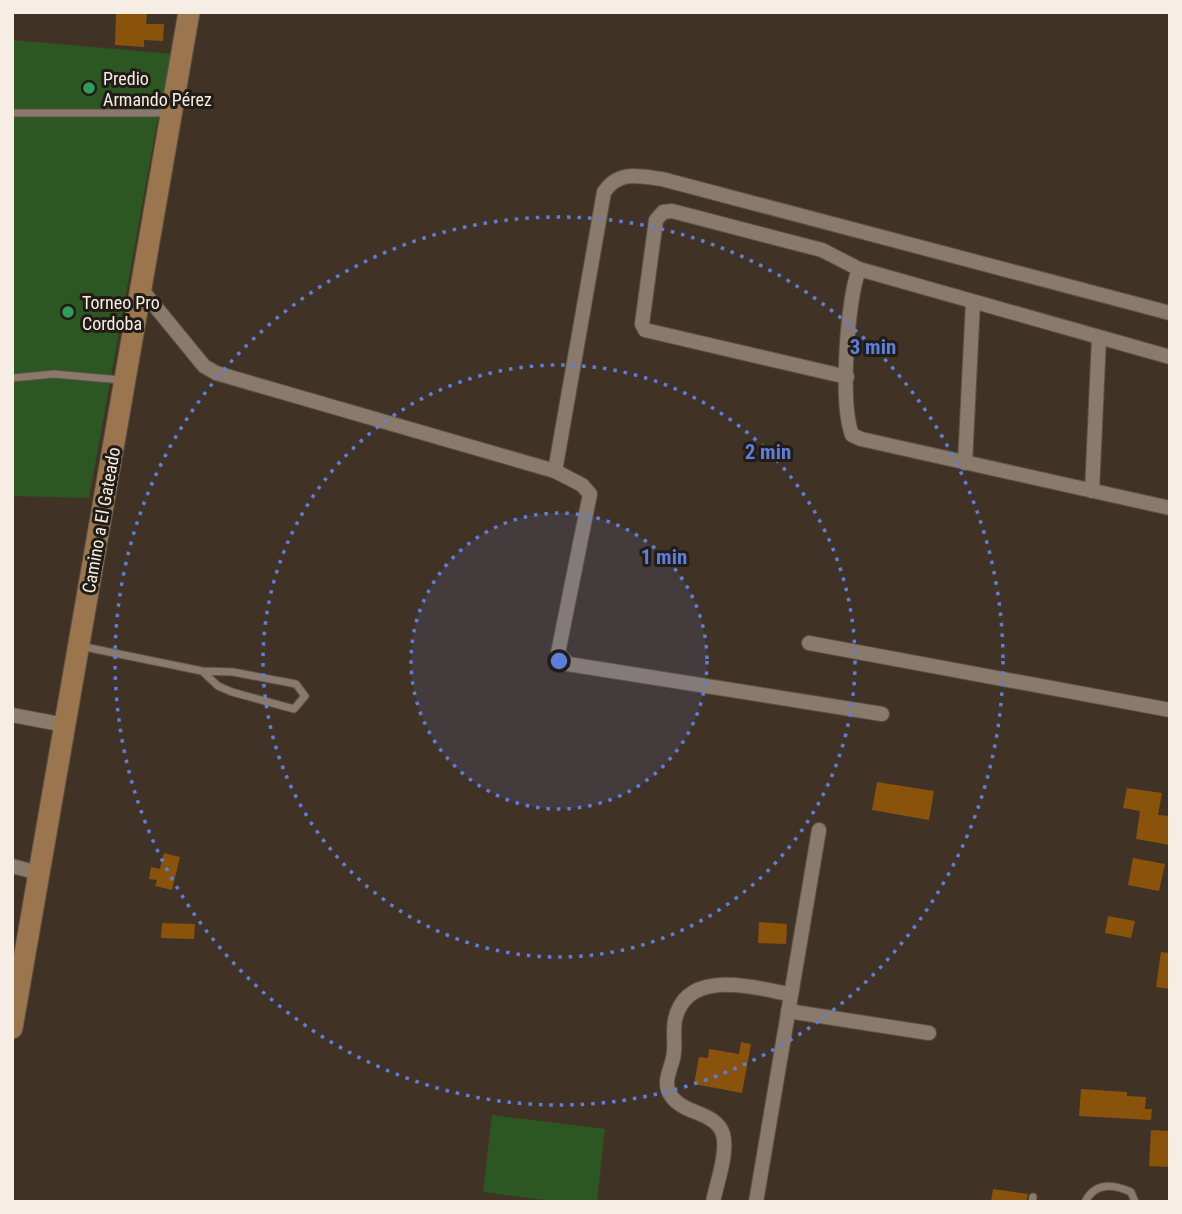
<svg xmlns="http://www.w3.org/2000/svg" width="1182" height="1214" font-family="'Roboto Condensed',sans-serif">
	<rect width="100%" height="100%" fill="#403326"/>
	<g fill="#2c5722">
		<polygon points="12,40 173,54 156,128 89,498 12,496"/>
		<polygon points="492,1115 605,1129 597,1202 562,1202 483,1192"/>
	</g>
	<g fill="#89530c">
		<polygon points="116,12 147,12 146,24 164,24 163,41 144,40 144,47 115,45"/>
		<polygon points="877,782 934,791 929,820 872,810"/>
		<polygon points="1127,788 1162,793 1158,815 1170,816 1170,845 1136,839 1140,811 1123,808"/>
		<polygon points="164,853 180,857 172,890 155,886 157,880 149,879 151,867 160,869"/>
		<polygon points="1133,858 1165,864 1159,891 1128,885"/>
		<polygon points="1108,916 1135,921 1131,938 1105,933"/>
		<polygon points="759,922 787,924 786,944 758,943"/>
		<polygon points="162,923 195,924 194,939 161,938"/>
		<polygon points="1161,952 1170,953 1170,989 1156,987"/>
		<polygon points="741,1042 751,1044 742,1093 694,1084 699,1057 708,1058 709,1049 739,1054"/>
		<polygon points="1081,1089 1127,1092 1127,1096 1146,1097 1145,1109 1152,1109 1151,1120 1079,1116"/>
		<polygon points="1151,1130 1170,1131 1170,1167 1149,1166"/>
		<polygon points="993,1189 1028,1194 1026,1202 991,1202"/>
	</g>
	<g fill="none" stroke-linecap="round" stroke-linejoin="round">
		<g stroke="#5d5146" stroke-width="9">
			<g id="lane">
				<polyline points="12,113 168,113"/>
				<polyline points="12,378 54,374 121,380"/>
				<polyline points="80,646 202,671 218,686 232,692 294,709 305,696 296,684 233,672 202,671"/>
				<polyline points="1032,1202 1033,1197"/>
				<path d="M1085 1202C1095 1182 1113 1184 1131 1192L1135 1202"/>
			</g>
		</g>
		<g stroke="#5d5146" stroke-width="16">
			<g id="street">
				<path d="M859 269C847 301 840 403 852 435L861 439 1170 508"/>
				<polyline points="141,289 204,366 216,373 555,471 582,485 590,494 558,653 568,664 882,714"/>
				<polyline points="847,377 645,330 642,324 656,220 663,212 672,211 822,250 859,269 1170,357"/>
				<polyline points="965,463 973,302"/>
				<path d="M555 471 604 192C619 170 638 176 662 179L1170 313"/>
				<polyline points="1092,491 1099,338"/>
				<polyline points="809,643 1170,710"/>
				<polyline points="12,715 65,725"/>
				<polyline points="12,866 39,873"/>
				<polyline points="788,1011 929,1033"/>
				<path d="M713 1202C717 1182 728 1153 723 1134 716 1112 684 1114 672 1097 660 1082 673 1068 674 1052 675 1042 673 1030 675 1020 686 967 754 988 790 994"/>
				<polyline points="756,1202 819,830"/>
			</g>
		</g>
		<g stroke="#5d5146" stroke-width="23">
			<polyline id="secondary" points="12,1028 189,12"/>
		</g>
		<use href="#lane" stroke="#897a6b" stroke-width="7"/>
		<use href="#street" stroke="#897a6b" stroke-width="14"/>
		<use href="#secondary" stroke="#9b754e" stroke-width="21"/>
	</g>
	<circle cx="559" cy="661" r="148" fill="#5e7edc" fill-opacity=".12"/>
	<g fill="none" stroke="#5e7edc" stroke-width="3.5" stroke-dasharray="3.5 7">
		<circle cx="559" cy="661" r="148"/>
		<circle cx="559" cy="661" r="296"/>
		<circle cx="559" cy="661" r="444"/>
	</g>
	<g fill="#2e9e5b" stroke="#221c16" stroke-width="2.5">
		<circle cx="89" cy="88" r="7"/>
		<circle cx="68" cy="312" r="7"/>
	</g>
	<g text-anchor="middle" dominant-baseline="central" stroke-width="6" stroke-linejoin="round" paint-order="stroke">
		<g font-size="18" fill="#f6ede4" stroke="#221c16" text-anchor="start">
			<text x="103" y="78">Predio<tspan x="103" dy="21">Armando Pérez</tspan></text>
			<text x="82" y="302">Torneo Pro<tspan x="82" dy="21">Cordoba</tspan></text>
		</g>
		<g font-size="18" fill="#f6ede4" stroke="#221c16">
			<text transform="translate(101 520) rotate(-80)">Camino a El Gateado</text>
		</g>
	</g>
	<circle cx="559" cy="661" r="10" fill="#5e7edc" stroke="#221c16" stroke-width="3.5"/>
	<g font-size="21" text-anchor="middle" font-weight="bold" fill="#5e7edc" stroke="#221c16" stroke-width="6" stroke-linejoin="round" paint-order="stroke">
		<text x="873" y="354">3 min</text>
		<text x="768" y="459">2 min</text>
		<text x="664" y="564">1 min</text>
	</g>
	<rect width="1182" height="1214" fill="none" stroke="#f6ede4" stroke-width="28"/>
</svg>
